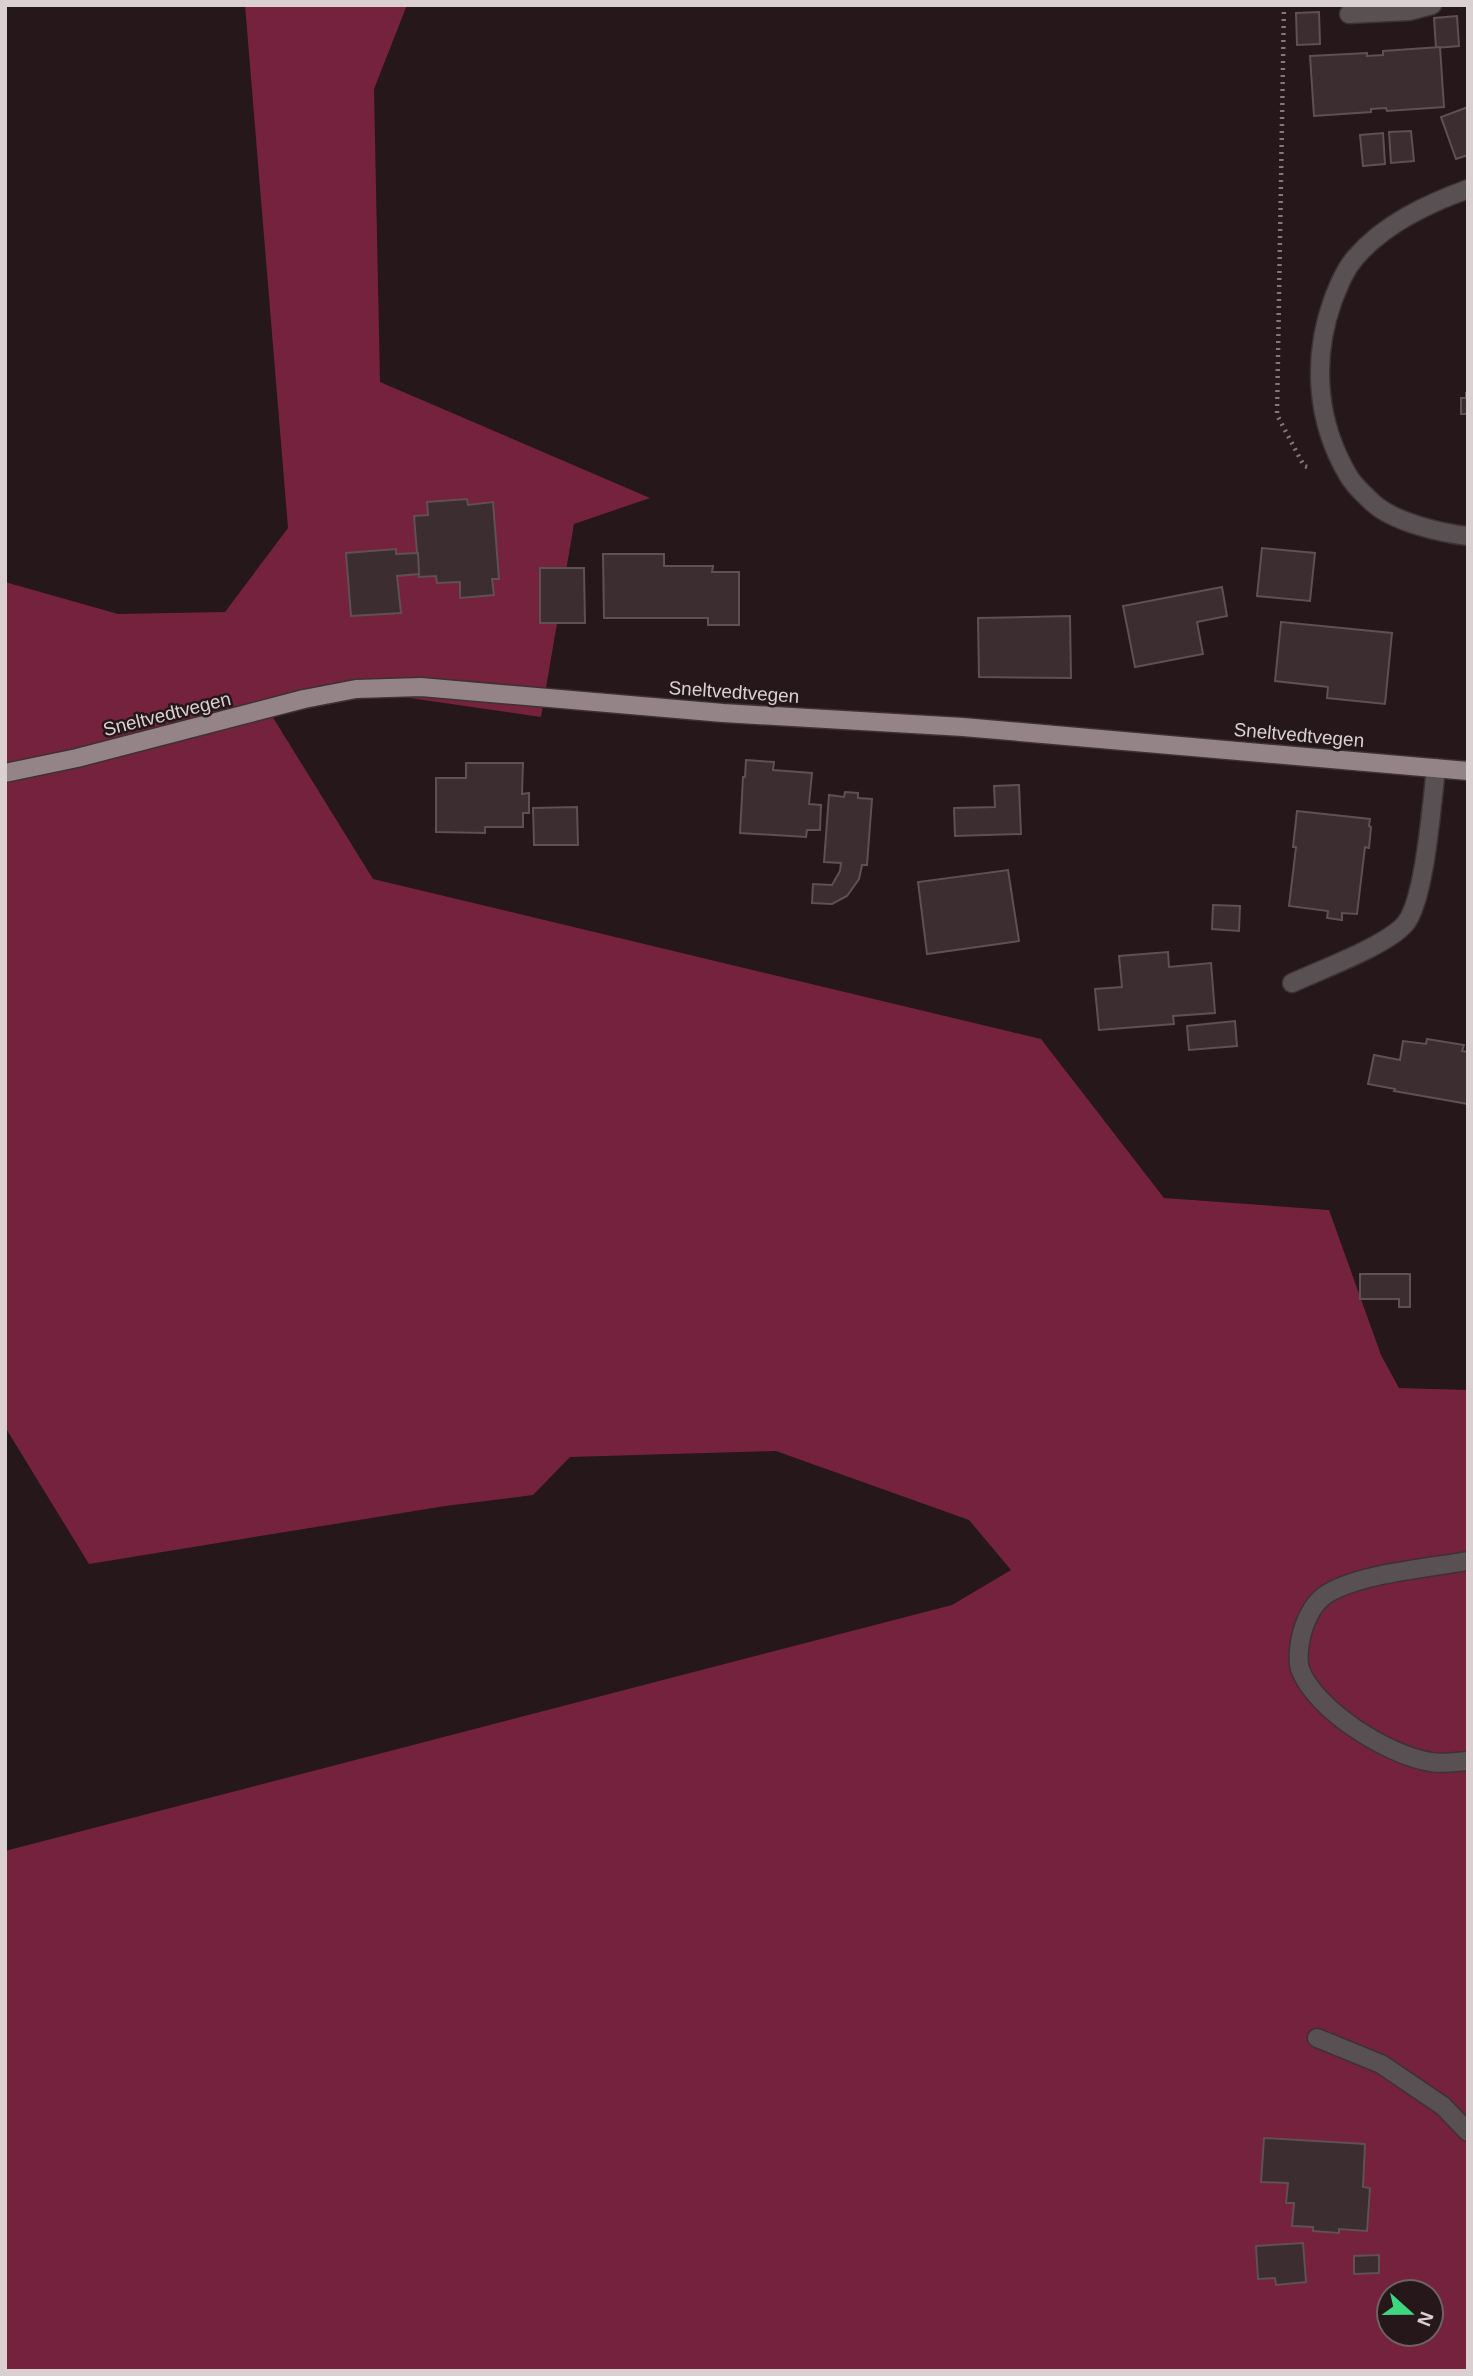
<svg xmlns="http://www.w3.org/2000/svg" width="1473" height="2376" font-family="Helvetica,sans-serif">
	<rect width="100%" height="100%" fill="#25171a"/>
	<path fill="#75223f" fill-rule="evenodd" d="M245 5H407L374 89 380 382 650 498 574 524 541 717 382 694 272 716 373 879 1041 1039 1164 1198 1329 1210 1381 1355 1399 1388 1468 1390V2371H5V1851L952 1605 1011 1570 969 1520 776 1451 570 1457 533 1495 445 1506 89 1564 5 1427V582L118 614 225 612 288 528ZM1389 2292H1431V2334H1389Z"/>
	<g fill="#3c2d30" stroke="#604f53" stroke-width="2">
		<polygon points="1319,12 1320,44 1297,45 1296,13"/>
		<polygon points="1457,16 1459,46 1436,48 1434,18"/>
		<polygon points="1440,47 1444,107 1387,111 1386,108 1371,109 1371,112 1314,116 1310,56 1367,53 1367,56 1383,55 1383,51"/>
		<polygon points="1468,107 1468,155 1456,159 1441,117"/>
		<polygon points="1411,131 1414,161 1391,163 1389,132"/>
		<polygon points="1383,133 1385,164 1363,166 1360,135"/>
		<polygon points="1466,393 1468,393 1468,453 1467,414 1461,414 1461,398 1466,398"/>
		<polygon points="467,499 468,505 493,502 499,579 492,579 494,595 460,598 460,582 437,583 436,576 419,577 414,516 428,515 427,502"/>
		<polygon points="1262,548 1315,553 1310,601 1257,596"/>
		<polygon points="396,549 396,554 418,553 419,574 397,576 401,613 351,616 346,553"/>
		<polygon points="603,554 664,554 664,566 713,566 712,572 739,572 739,625 708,625 708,618 604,618"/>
		<polygon points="540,568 584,568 585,623 540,623"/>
		<polygon points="1222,587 1227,616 1197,622 1203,654 1135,667 1123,606"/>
		<polygon points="1070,616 1071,678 979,677 978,618"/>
		<polygon points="1281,622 1392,633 1385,704 1327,698 1328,687 1275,681"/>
		<polygon points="746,760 774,762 773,770 812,773 809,804 821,805 820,830 807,830 806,837 740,833 743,777 745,777"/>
		<polygon points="466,763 523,763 522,794 529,793 529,813 523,813 523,827 485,827 485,833 436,832 436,778 466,778"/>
		<polygon points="1019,785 1021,834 955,836 954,808 995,807 994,786"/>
		<polygon points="845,792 858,793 858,798 872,799 867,865 862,865 859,879 847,896 832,904 812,903 813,884 832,885 840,871 841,863 824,862 829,795 844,797"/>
		<polygon points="577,807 578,845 534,845 533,808"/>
		<polygon points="1297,811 1370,819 1369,826 1371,827 1369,848 1365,847 1357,914 1342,913 1342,920 1327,918 1328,911 1289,906 1296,847 1293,847"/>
		<polygon points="1008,870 1019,941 927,954 918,882"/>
		<polygon points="1213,905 1240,906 1239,931 1212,929"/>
		<polygon points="1168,952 1169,967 1211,963 1215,1013 1173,1016 1174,1024 1099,1030 1095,989 1122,987 1119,956"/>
		<polygon points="1235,1021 1237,1046 1189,1050 1187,1026"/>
		<polygon points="1427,1039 1464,1045 1462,1051 1468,1052 1468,1104 1394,1091 1395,1089 1368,1084 1374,1055 1400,1060 1403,1041 1426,1044"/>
		<polygon points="1360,1274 1410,1274 1410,1307 1399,1307 1399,1299 1360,1299"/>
		<polygon points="1264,2138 1365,2144 1363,2187 1370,2188 1367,2231 1339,2229 1339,2233 1313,2231 1313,2227 1292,2226 1294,2203 1286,2203 1288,2183 1261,2182"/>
		<polygon points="1303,2243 1306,2282 1276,2285 1275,2278 1258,2279 1256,2246"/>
		<polygon points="1379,2255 1379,2273 1354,2274 1354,2256"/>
	</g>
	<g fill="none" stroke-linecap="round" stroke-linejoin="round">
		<g stroke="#3e3134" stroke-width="21">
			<g id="minor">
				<polyline points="1349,14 1409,11 1432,5"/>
				<path d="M1468 189C1427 204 1384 224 1355 258 1344 271 1339 285 1333 300 1312 358 1316 421 1348 475 1353 485 1365 495 1373 503 1394 522 1440 533 1468 536"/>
				<path d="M1292 983C1320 970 1386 946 1405 924 1425 901 1432 801 1436 768"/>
				<path d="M1468 1561C1428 1568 1355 1574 1324 1596 1312 1605 1304 1623 1301 1637 1299 1647 1297 1659 1300 1669 1315 1710 1389 1756 1431 1762 1443 1764 1455 1762 1468 1761"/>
				<polyline points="1317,2038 1381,2064 1443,2106 1468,2132"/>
			</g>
		</g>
		<g stroke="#3e3134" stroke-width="21">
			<polyline id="major" points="5,773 77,758 304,699 356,689 421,687 723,713 963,727 1468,771"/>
		</g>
		<polyline stroke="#84787b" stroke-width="4.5" stroke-dasharray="2 5" stroke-linecap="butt" points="1284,5 1277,415 1304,466 1311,468"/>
		<use href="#minor" stroke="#585052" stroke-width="18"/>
		<use href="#major" stroke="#948488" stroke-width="18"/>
	</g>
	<g text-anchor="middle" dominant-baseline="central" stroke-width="5" stroke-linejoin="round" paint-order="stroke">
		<g font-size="19" fill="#dad0d2" stroke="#25171a">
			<text transform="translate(734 692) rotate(4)">Sneltvedtvegen</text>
			<text transform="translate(167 714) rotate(-14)">Sneltvedtvegen</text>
			<text transform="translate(1299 735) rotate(5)">Sneltvedtvegen</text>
		</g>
	</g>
	<rect width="1473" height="2376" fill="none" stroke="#dad0d2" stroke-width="14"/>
	<g transform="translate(1410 2313) rotate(111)"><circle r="33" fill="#25171a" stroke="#6d6164" stroke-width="2"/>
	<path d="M0-5L12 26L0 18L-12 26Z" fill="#3cd77e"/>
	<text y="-10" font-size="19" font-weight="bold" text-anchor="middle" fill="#dad0d2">N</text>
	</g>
</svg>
